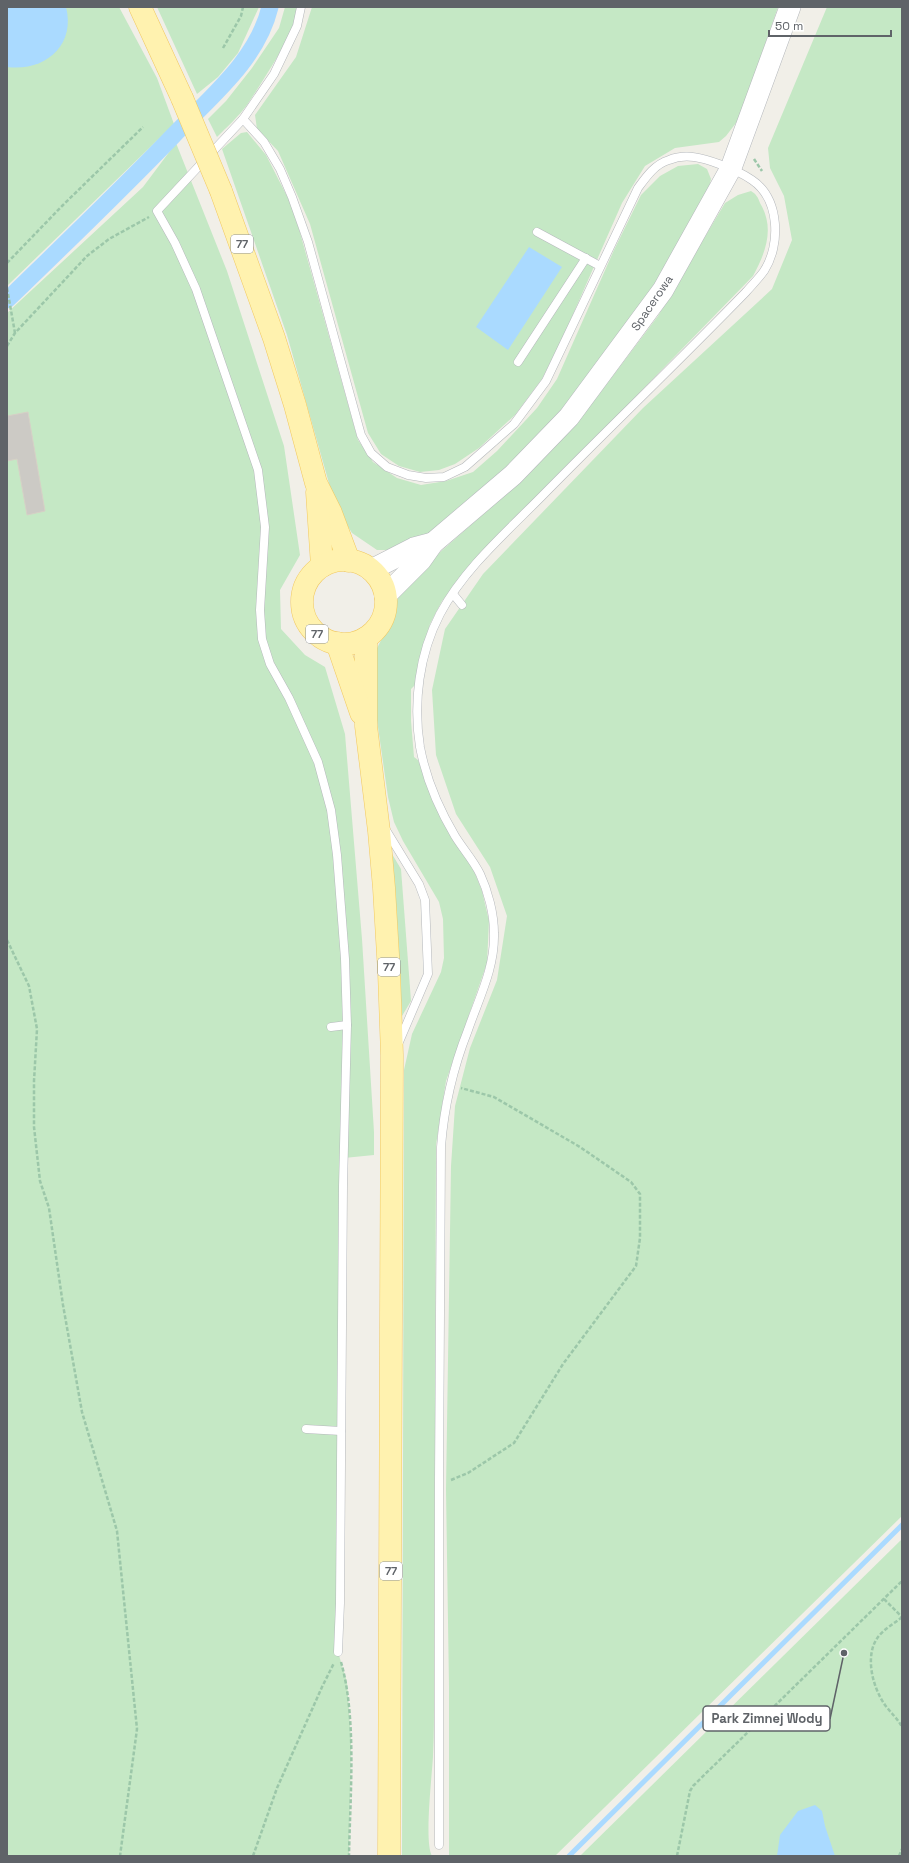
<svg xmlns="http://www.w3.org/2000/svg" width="909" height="1863" font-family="'Space Grotesk',sans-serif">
	<rect width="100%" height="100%" fill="#f1efe8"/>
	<g fill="#c5e8c5">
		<polygon points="7,7 119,7 157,78 174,124 7,286"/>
		<polygon points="157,7 259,7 238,53 218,77 197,94"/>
		<path d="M285 7H300C299 26 259 87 247 105 239 116 227 127 217 137L208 119 226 101 252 68 279 28Z"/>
		<polygon points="312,7 778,7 739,119 726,136 719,142 675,148 645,166 622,203 563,337 542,379 515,415 479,448 455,464 439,470 420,472 399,466 381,454 368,433 310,224 278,151 257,129 255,115 296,57"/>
		<polygon points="827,7 902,7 902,1516 555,1856 449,1856 449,1687 446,1490 451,1166 455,1106 470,1048 497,980 507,916 490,867 456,814 436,755 432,690 445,629 483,574 643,408 772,289 792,240 784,196 770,168 768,148"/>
		<polygon points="247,132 266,155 289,200 299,229 358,440 373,462 397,478 421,485 446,481 473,472 497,451 537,408 557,379 614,250 641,195 660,176 678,166 698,164 707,169 711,179 707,196 664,271 586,382 518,459 442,525 417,541 389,550 377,550 352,533 336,508 287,335 222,149 241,133"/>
		<polygon points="176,143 227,271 284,446 300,555 280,590 281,629 305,655 325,667 345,734 362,939 374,1132 374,1155 344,1158 338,1652 347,1682 351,1741 349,1856 7,1856 7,313 143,187"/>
		<path d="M751 191C756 194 758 197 760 203 775 228 766 252 753 276L464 573 442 601 430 624 421 656 416 684 411 689V721L414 757 418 760 430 790 472 866 482 891 489 921 487 963 446 1081 436 1145 434 1695C434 1715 434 1736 433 1756 432 1776 424 1842 432 1856H402L404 1070 412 1034 441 972 444 958 443 919 439 902 403 841 394 822 388 797 373 692 376 650 389 625 400 592 413 576 531 472 597 397 658 316 725 203 738 195Z"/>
		<polygon points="392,854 401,869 411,1001 402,1016"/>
		<polygon points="902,1539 902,1856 580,1856"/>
	</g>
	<g fill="#aadaff">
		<path d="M7 7H66C76 46 44 72 7 67Z"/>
		<polygon points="529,247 562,267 508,350 476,327"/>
		<polygon points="815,1805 822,1811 825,1826 835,1856 777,1856 780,1835 798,1811"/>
	</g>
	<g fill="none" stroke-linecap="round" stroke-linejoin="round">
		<polyline stroke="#aadaff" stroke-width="5" points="569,1856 902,1525"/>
		<path stroke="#aadaff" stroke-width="17" d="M7 300C63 246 119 192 173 136 209 98 257 61 270 7"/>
	</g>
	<polygon fill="#cccac5" stroke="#d6d1c6" points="28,412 45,511 27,515 17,459 7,461 7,416"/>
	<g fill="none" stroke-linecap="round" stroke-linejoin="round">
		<g stroke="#b5b8bc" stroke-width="9">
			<g id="service">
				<polyline points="301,7 297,26 274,74 243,119 157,211 175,243 196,289 258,470 265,527 260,610 262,639 270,664 289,698 318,762 331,810 337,855 345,959 347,1025 343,1186 340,1603 338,1652"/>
				<path d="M243 119 264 142 280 169 292 197 308 242 361 435 371 453 387 467 408 475 426 478 444 477 465 467 514 424 546 381 638 188C646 177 655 164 669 160 686 153 703 158 719 164 730 168 742 173 752 180 780 199 781 245 764 271 759 278 752 285 746 292 680 360 612 425 546 492 509 530 465 567 440 614 419 654 413 703 420 747 426 779 439 809 455 836 463 849 474 861 480 874 488 891 494 914 494 933 495 968 479 998 468 1030 453 1068 444 1106 441 1147L439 1480V1845"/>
				<polyline points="537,232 600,266"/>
				<polyline points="518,362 586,258"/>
				<polyline points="453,594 462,605"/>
				<polyline points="386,830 419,884 425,900 428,974 399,1042"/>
				<polyline points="331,1027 347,1025"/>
				<polyline points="306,1429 341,1431"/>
			</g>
		</g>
		<g stroke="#b5b8bc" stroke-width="22">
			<g id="tertiary">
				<polyline points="371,570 414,548 433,543"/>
				<polyline points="385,596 421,560 433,543 513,475 569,417 663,290 731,168 790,7"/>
			</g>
		</g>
		<g stroke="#f2c960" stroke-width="23">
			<g id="primary">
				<polyline points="140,7 182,98"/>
				<polyline points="221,191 274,338 295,405 316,483 331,513 349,561"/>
				<polyline points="317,492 322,566"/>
				<circle cx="344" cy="602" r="42"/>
				<polyline points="366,638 366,726 379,831 384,888 389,972 392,1055 389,1856"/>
				<polyline points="337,643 361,713"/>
			</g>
		</g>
		<g stroke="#9cc7a9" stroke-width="2.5" stroke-dasharray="4 2" stroke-linecap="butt">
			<polyline points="223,48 241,16 243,7"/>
			<polyline points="754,159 762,171"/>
			<polyline points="7,263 62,206 143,127"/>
			<polyline points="7,288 15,333"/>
			<polyline points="7,346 15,333 87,256 109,239 149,217"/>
			<polyline points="7,940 29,986 37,1029 34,1081 34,1127 40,1181 49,1208 63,1305 82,1412 117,1531 137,1729 120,1856"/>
			<polyline points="451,1480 468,1473 514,1443 563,1364 636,1266 640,1238 640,1194 631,1182 580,1147 494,1097 461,1088"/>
			<polyline points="884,1599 902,1617"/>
			<path d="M902 1617C895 1623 884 1629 878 1637 864 1656 873 1688 885 1705 891 1713 898 1719 902 1727"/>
			<path d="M341 1662C357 1718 350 1797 349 1856"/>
			<polyline points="253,1856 277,1788 322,1687 334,1663"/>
			<polyline points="677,1856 690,1791 693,1786 902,1581"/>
			<polyline points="899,1856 902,1849"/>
		</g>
		<use href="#service" stroke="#fff" stroke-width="8"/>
		<use href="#tertiary" stroke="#fff" stroke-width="21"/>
		<use href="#primary" stroke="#fff2af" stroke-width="22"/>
		<g stroke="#f2c960" stroke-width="23" stroke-linecap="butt">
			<polyline id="primary-bridge" points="182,98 221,191"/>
		</g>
		<use href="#primary-bridge" stroke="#fff2af" stroke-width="22"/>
	</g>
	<g text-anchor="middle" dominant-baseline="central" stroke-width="3" stroke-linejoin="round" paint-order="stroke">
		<g fill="#fff" stroke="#8f9295" stroke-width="1">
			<rect x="231" y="235" width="22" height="18" rx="3"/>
			<rect x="306" y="625" width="22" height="18" rx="3"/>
			<rect x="378" y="958" width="22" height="18" rx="3"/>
			<rect x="380" y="1562" width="22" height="18" rx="3"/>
		</g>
		<g font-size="11" font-weight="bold" fill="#5f6368">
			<text x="242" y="244">77</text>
			<text x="317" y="634">77</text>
			<text x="389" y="967">77</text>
			<text x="391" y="1571">77</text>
		</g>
		<g font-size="12" fill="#5f6368" stroke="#fff">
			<text transform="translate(652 303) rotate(-56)">Spacerowa</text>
		</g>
	</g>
	<path fill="none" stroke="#5f6368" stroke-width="1.5" d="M844 1653L830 1719"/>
	<circle fill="#5f6368" stroke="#fff" stroke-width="1.5" cx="844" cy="1653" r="4"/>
	<rect fill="#fff" stroke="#5f6368" stroke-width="1.5" x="703" y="1706" width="127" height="25" rx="4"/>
	<g font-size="13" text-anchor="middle" font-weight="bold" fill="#5f6368">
		<text x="767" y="1723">Park Zimnej Wody</text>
	</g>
	<rect width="909" height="1863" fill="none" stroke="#5f6368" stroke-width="16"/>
	<path d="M769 30v6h122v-6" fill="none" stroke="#5f6368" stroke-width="2"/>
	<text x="775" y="30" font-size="12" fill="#5f6368" stroke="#ffffff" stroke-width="3" paint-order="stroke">50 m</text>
</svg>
